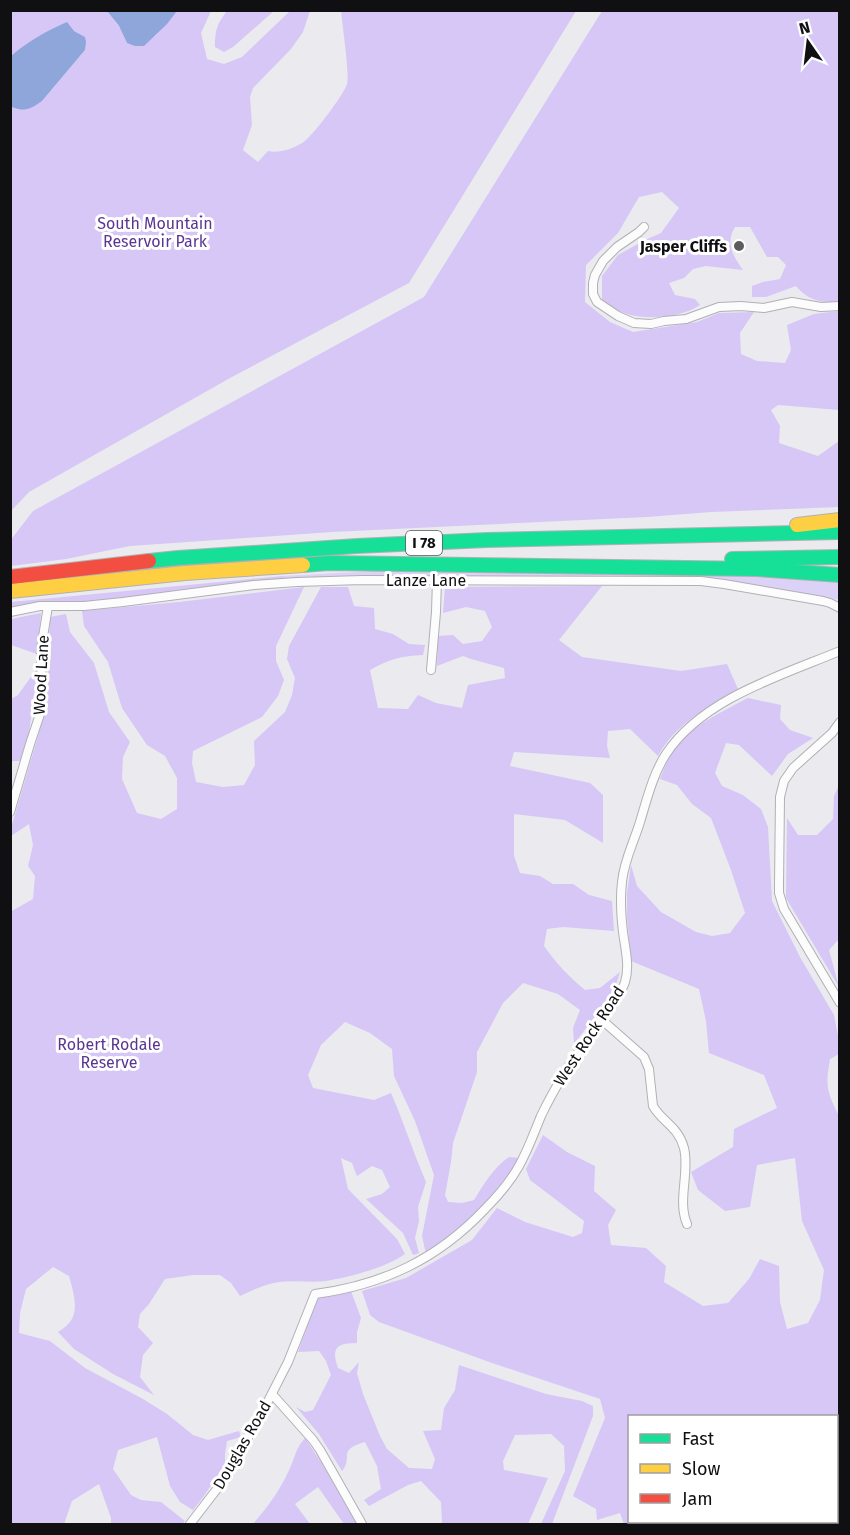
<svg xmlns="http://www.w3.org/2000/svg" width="850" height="1535" font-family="'Fira Sans',sans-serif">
	<rect width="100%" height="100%" fill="#ebeaef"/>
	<polygon fill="#dcd1f6" points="485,570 719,572 839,579 840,600 713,578 689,576 289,580 283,576 375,571"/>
	<g fill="#d6c7f7" fill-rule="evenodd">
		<path d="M11 11H107L120 28 127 43 155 36 177 11H211L201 33 207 59 224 64 242 57 290 11H310L303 32 291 49 253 88 250 97 252 125 243 150 258 162 268 151C279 154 297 148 306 140 316 131 343 96 347 84 350 76 342 23 341 11H576L409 283 230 378 29 492 11 511V106L18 110 42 101 85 50V37L74 31 17 51 11 56Z"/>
		<path d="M227 11V10L274 11 233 47 224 52 215 47C215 30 217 24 227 11Z"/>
		<path d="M602 11H839V303C820 302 809 301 796 286L766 297H752V286L763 282 780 279 786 265 778 257H767L750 227H735C725 243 733 256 743 270L706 266 693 269 684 278 669 283 675 295 695 299 700 305C680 318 649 320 627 314 618 311 610 305 602 301V276L618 255 645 240 661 233 679 208 662 192 639 197 618 233 586 265 585 302 610 322 633 332 697 322 719 313 754 312 740 333 741 354 757 361 785 363 791 350 787 325 814 314 839 311V410L778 405 771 410 780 426 779 443 818 456 839 441V507L711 512 647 517 332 532 130 546 66 559 11 566 10 541 33 511 424 297Z"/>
		<polygon points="283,576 289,580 124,599 11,609 11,602"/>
		<path d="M602 586 559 640 582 657 681 671 727 664 738 689C708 707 675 724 658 756L630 729 608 731 607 746 610 758 514 752 510 766 590 783 603 795V843L565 820 514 814V856L520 873 540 876 553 884H573L589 895 612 901 614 931 563 927 547 929 544 946C556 963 569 977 585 990L600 988 620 972 615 988 603 1006 574 1044 573 1028 580 1010 558 994 523 983 503 1003 477 1052V1072L453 1143 451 1162 445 1195 448 1202 462 1203 474 1200C484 1184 493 1168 509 1157L519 1158 513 1172 480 1209 450 1238 426 1254 422 1236 434 1175 415 1121 394 1076 392 1049 370 1033 345 1022 321 1045 308 1075 313 1088 374 1100 391 1093C404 1123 413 1152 426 1182L418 1207 419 1221 415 1238 419 1253 413 1255 403 1233 366 1199 382 1194 390 1187 382 1170 372 1166 357 1176 352 1163 341 1158 348 1189 397 1239 405 1254C385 1268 350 1277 326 1281 311 1283 295 1280 279 1282 265 1284 253 1290 240 1296L231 1283 220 1275H193L165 1279 149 1304 140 1314 138 1327 153 1343 143 1355 140 1377 154 1395 113 1374 74 1349 58 1332C61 1330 66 1327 69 1323 80 1311 73 1291 69 1276L53 1267 26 1289 20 1313 19 1333 50 1341 85 1368 143 1399 167 1414 193 1435 208 1440 239 1431 241 1437 227 1441 225 1454V1464L204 1496 193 1510 180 1502 170 1486 157 1437 118 1450 113 1469 131 1495 141 1500 161 1502 185 1521 182 1524H111V1518L99 1484 72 1501 64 1524H11L10 912 33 899 35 876 28 866 33 845 29 824 11 836V828L46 709 50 617 66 614 70 632 94 663 109 712 130 742 123 757 122 779 137 813 161 819 177 809V778L165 756 147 745 122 708 108 662 84 626 82 611 179 602 304 587 276 646V661L284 680 278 696 262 717 193 751 192 763 196 782 223 787 244 785 255 765 254 741 285 712 292 695 295 678 287 659 289 646 321 587H348L354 606 374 608 375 629 393 634 409 644 425 645 423 655C401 656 389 659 370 670L378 708 408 709 418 695 436 703 462 708 468 685 505 678 504 668 471 659 463 656 437 666 438 636 453 635 463 644 482 641 492 627 485 611 466 607 443 613 445 587Z"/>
		<polygon points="41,613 37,654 11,645 11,619"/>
		<polygon points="38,667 28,740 23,761 14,761 11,762 11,699 18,695"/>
		<path d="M748 698 781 705 780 719 790 730 813 738 788 754 772 776 739 745 726 743 715 773 722 786 743 795 761 809 768 827 772 901 800 957 834 1015 839 1041V1054L830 1059C825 1088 827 1092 840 1118L839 1524H624L620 1513 597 1520 596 1509 573 1496 605 1418 600 1399 492 1363 379 1322 370 1315 362 1291 406 1278 472 1240 497 1208 525 1222 573 1237 582 1233 584 1221 530 1180 526 1169 543 1135 567 1152 595 1166 594 1191 616 1210 608 1225 611 1245 646 1248 666 1266 664 1282 703 1306 728 1303 749 1279 760 1259 779 1266 780 1302 787 1329 808 1323 820 1300 824 1270 802 1221 795 1158 757 1165 750 1207 725 1211 698 1190 691 1172 733 1147 734 1129 777 1108 764 1075 709 1053 706 1021 699 989 631 961 627 917V893L631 865 637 886 661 912 696 932 712 936 730 933 745 913 731 870 711 818 692 804 677 785 660 779C665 766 670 752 680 741 696 724 727 709 748 698ZM630 1416H836V1522H630Z"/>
		<polygon points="839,785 839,939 829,950 839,987 786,898 787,818 798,835 817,835 833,819 834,796"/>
		<path d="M351 1291 361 1318 357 1332V1343C336 1343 331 1348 338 1368L349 1373 359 1362 357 1373 363 1394 380 1436 387 1449 409 1468 432 1469 435 1459 423 1431 441 1430 444 1408 455 1390 459 1365 546 1394 582 1401 593 1406V1416L552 1524H541L565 1471 564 1446 551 1434 515 1435 503 1461 504 1470 548 1478 528 1524H441L442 1522 441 1502 421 1481 408 1485 369 1506 364 1500 381 1489 377 1466 365 1442C336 1450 354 1457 342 1471L319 1434 296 1407 305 1412 313 1410 331 1375 326 1361 319 1351 298 1352 317 1298Z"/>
		<path d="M305 1438 321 1462 357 1524H344L318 1487 295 1504 310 1524H253C267 1508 281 1489 290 1468 296 1455 295 1450 305 1438Z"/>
	</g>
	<g fill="#8fa6db">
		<polygon points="107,11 177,11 167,24 144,46 135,46 127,43 119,26"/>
		<path d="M67 22 74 31 85 37 86 42 85 50 42 101C31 109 23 113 10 106L11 56C27 42 48 30 67 22Z"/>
	</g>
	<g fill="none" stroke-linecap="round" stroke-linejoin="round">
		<g stroke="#b1b0b4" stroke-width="10">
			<g id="street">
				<polyline points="644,227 639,232 617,247 603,261 595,275 593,283 593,294 597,302 618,316 634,323 651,324 664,321 686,319 719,307 741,306 764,308 792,302 821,307 840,306"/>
				<polyline points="10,612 40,606 84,606 123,602 254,585 297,582 362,580 701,581 724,584 823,601 830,603 840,608"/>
				<polyline points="431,670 436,612 437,580"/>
				<polyline points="840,722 832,733 793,768 784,781 780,797 779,884 779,893 784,909 840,1003"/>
				<polyline points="10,812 30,744 42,708 41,649 48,606"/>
				<path d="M602 1020 644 1057 649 1069 653 1106C662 1122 678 1126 684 1148 690 1173 677 1200 687 1224"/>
				<polyline points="272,1394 313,1440 320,1450 362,1524"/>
				<path d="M190 1524 220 1485 262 1413 288 1362 315 1294C383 1285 438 1259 485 1209 498 1196 510 1182 519 1166 528 1150 534 1133 541 1116 548 1101 556 1087 565 1072 580 1047 599 1026 614 1002 618 995 623 989 625 982 630 966 625 948 623 932 621 915 620 899 622 882 624 860 634 842 640 822 647 799 653 774 666 754 702 699 782 675 840 651"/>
			</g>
		</g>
		<g stroke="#b1b0b4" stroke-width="16">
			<g id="fast">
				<polyline points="732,559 840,557"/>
				<polyline points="149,561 178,558 357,546 487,540 840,532"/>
				<polyline points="303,565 329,563 756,569 840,575"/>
			</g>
		</g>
		<g stroke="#b1b0b4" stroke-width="16">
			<g id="slow">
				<polyline points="797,525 840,520"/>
				<polyline points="10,591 185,573 303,565"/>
			</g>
		</g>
		<g stroke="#b1b0b4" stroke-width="16">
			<polyline id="jam" points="10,577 149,561"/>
		</g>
		<use href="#street" stroke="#fcfcfd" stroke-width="8"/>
		<use href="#fast" stroke="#16e098" stroke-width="14"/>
		<use href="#slow" stroke="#ffcf43" stroke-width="14"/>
		<use href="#jam" stroke="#f24e42" stroke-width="14"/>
	</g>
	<circle fill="#5d5c5f" stroke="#fff" stroke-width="2" cx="739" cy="246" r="6"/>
	<g text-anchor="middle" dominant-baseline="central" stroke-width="6" stroke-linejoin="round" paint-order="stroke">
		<rect fill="#fff" stroke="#585759" stroke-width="1.5" x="406" y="531" width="36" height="24" rx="4.5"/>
		<g font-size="15" font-weight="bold" fill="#100f12">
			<text x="424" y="543">I 78</text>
		</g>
		<g font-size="16" fill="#5a3593" stroke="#fff">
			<text x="155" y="223">South Mountain<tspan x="155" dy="18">Reservoir Park</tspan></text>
			<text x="109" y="1044">Robert Rodale<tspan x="109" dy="18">Reserve</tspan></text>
		</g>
		<g font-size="16" font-weight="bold" fill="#100f12" stroke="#fff" text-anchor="end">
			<text x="727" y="246">Jasper Cliffs</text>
		</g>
		<g font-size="16" fill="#100f12" stroke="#fff">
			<text x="426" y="580">Lanze Lane</text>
			<text transform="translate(41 675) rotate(-87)">Wood Lane</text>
			<text transform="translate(589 1036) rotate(-57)">West Rock Road</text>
			<text transform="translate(242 1445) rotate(-60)">Douglas Road</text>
		</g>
	</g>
	<rect width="850" height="1535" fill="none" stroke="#100f12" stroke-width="24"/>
	<rect x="628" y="1415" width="210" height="108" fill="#ffffff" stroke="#9f9fa0" stroke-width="1.5"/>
	<rect x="640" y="1434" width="30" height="9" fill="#16e098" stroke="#9f9fa0" stroke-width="1.5"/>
	<text x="682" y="1445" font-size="18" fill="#100f12">Fast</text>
	<rect x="640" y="1464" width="30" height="9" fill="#ffcf43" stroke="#9f9fa0" stroke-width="1.5"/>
	<text x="682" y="1475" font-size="18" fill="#100f12">Slow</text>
	<rect x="640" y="1494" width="30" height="9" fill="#f24e42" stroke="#9f9fa0" stroke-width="1.5"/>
	<text x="682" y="1505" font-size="18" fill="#100f12">Jam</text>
	<g transform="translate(808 42) rotate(346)" stroke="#ffffff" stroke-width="4.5" paint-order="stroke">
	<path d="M0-4.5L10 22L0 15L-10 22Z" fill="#100f12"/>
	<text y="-9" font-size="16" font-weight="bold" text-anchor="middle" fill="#100f12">N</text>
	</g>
</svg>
